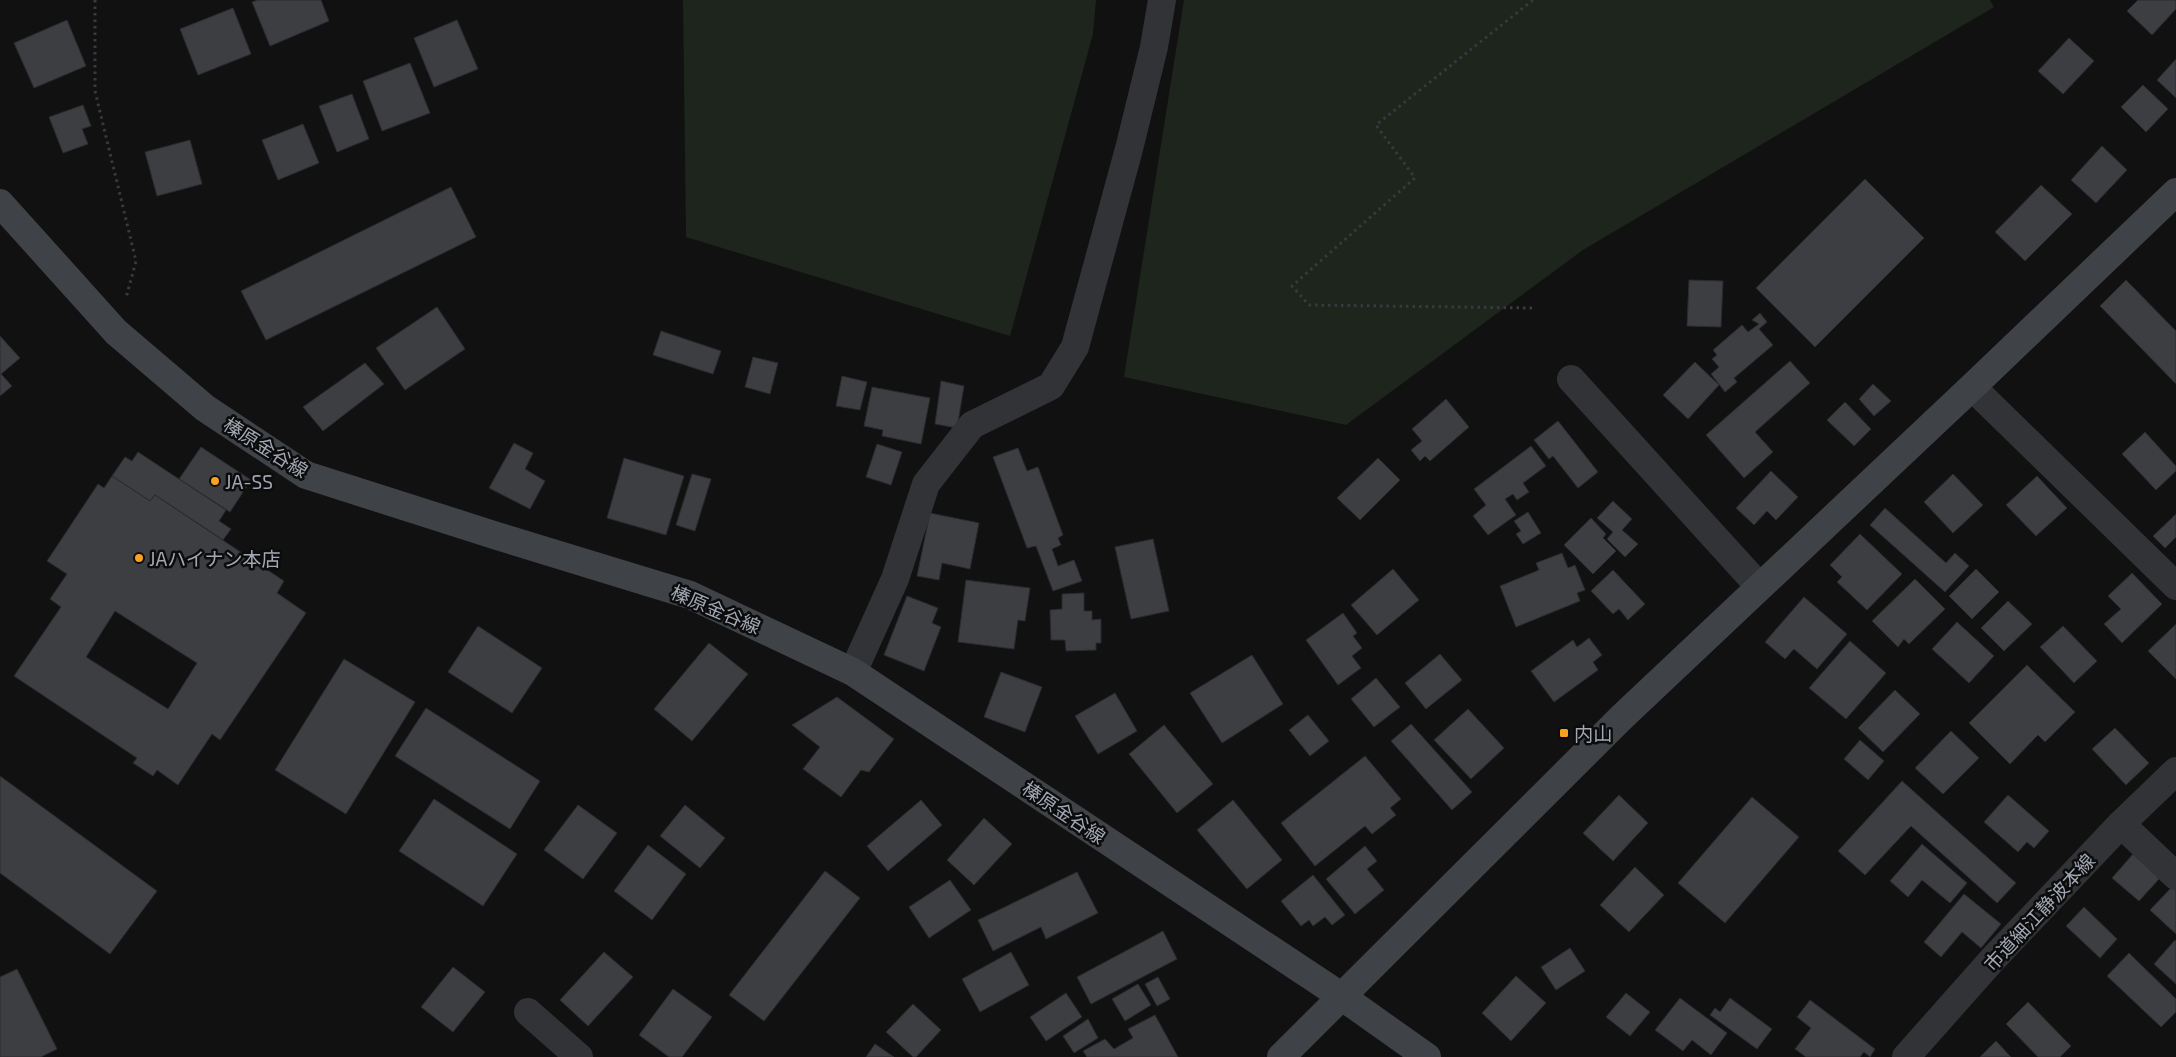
<svg xmlns="http://www.w3.org/2000/svg" width="2176" height="1057" font-family="'Exo 2','Noto Sans JP',sans-serif">
	<rect width="100%" height="100%" fill="#111112"/>
	<g fill="#1d251d">
		<polygon points="683,0 1096,0 1093,34 1010,336 686,237"/>
		<polygon points="1184,0 1990,0 1994,7 1583,250 1346,425 1124,377"/>
	</g>
	<g fill="#3c3e42" stroke="#2a2b2e" fill-rule="evenodd">
		<polygon points="258,0 321,0 329,21 270,46 252,2"/>
		<polygon points="2138,0 2176,0 2176,9 2152,35 2127,11"/>
		<polygon points="233,8 251,54 198,75 180,29"/>
		<polygon points="67,20 86,66 34,88 14,43"/>
		<polygon points="457,20 478,69 434,87 414,38"/>
		<polygon points="2069,38 2094,61 2063,94 2038,71"/>
		<polygon points="2176,59 2176,98 2157,80"/>
		<polygon points="410,63 430,113 382,131 363,81"/>
		<polygon points="2143,85 2168,109 2146,132 2121,107"/>
		<polygon points="352,94 369,139 337,152 319,106"/>
		<polygon points="83,105 91,126 82,129 88,144 63,153 49,117"/>
		<polygon points="303,124 319,163 278,180 262,140"/>
		<polygon points="190,140 202,184 157,196 145,152"/>
		<polygon points="2102,146 2127,170 2096,203 2071,180"/>
		<polygon points="1865,179 1924,238 1815,347 1756,288"/>
		<polygon points="2041,185 2072,214 2025,261 1995,232"/>
		<polygon points="451,187 476,237 266,340 241,291"/>
		<polygon points="1689,280 1723,281 1721,327 1687,326"/>
		<polygon points="2126,280 2176,331 2176,384 2100,306"/>
		<polygon points="437,307 465,349 405,390 376,348"/>
		<polygon points="1760,313 1767,322 1759,329 1773,345 1734,378 1737,382 1725,392 1711,374 1719,367 1712,359 1717,355 1713,350 1742,325 1748,332 1759,324 1752,320"/>
		<polygon points="661,331 721,351 713,374 653,355"/>
		<polygon points="0,336 20,358 1,374 12,386 0,396"/>
		<polygon points="753,357 778,363 770,394 745,387"/>
		<polygon points="1790,361 1810,383 1755,432 1773,452 1744,478 1706,435"/>
		<polygon points="1695,362 1719,385 1688,419 1663,395"/>
		<polygon points="365,363 384,384 323,431 303,407"/>
		<polygon points="842,376 867,382 860,410 836,406"/>
		<polygon points="941,381 964,386 957,428 935,424"/>
		<polygon points="1873,384 1891,401 1874,416 1859,399"/>
		<polygon points="872,387 930,398 921,444 882,436 883,430 864,426"/>
		<polygon points="1446,399 1469,427 1430,461 1425,456 1420,461 1411,450 1422,441 1412,429"/>
		<polygon points="1845,402 1871,429 1854,446 1827,420"/>
		<polygon points="1558,421 1598,472 1578,488 1553,456 1549,459 1534,440"/>
		<polygon points="2145,432 2176,466 2176,471 2156,490 2122,454"/>
		<polygon points="514,443 533,453 525,469 545,481 530,509 489,488"/>
		<polygon points="877,444 902,452 891,485 866,477"/>
		<polygon points="1531,446 1546,466 1523,483 1529,492 1517,500 1513,494 1505,499 1516,515 1488,535 1473,516 1486,505 1474,489"/>
		<polygon points="201,447 251,480 230,512 179,479"/>
		<polygon points="1018,448 1027,471 1038,467 1063,535 1058,538 1061,545 1052,549 1058,566 1074,560 1082,581 1053,591 1036,546 1027,548 993,457"/>
		<polygon points="138,452 226,510 219,521 231,529 223,540 155,495 150,501 112,476 125,457 132,461"/>
		<polygon points="624,458 684,476 666,535 607,518"/>
		<polygon points="1378,458 1400,480 1360,520 1337,498"/>
		<polygon points="1771,471 1798,497 1776,520 1767,511 1754,525 1736,508"/>
		<polygon points="692,474 711,479 695,531 676,525"/>
		<polygon points="1953,474 1983,505 1953,533 1924,502"/>
		<path d="M112 476 150 501 155 495 284 581 277 593 306 613 220 740 212 734 178 785 157 770 153 776 133 763 137 758 14 676 61 607 50 599 67 574 47 561 98 484 104 488ZM115 611 197 663 168 709 86 657Z"/>
		<polygon points="2037,476 2067,508 2036,536 2006,505"/>
		<polygon points="1613,501 1632,519 1622,530 1638,544 1625,557 1607,539 1613,532 1597,518"/>
		<polygon points="1885,508 1946,563 1955,553 1969,566 1945,592 1870,525"/>
		<polygon points="1528,512 1541,533 1523,544 1516,534 1521,531 1514,521"/>
		<polygon points="930,513 979,523 970,569 942,563 939,580 917,576"/>
		<polygon points="2176,514 2176,537 2165,548 2153,536"/>
		<polygon points="1591,518 1606,534 1603,538 1616,551 1593,574 1564,545"/>
		<polygon points="1860,534 1902,574 1867,610 1837,582 1842,577 1830,565"/>
		<polygon points="1153,539 1169,611 1131,619 1115,547"/>
		<polygon points="1562,553 1568,568 1575,565 1585,590 1577,593 1580,601 1516,627 1500,586 1539,570 1536,563"/>
		<polygon points="1393,569 1419,600 1377,635 1351,605"/>
		<polygon points="1976,569 1999,592 1972,619 1949,596"/>
		<polygon points="1613,570 1645,604 1628,620 1619,609 1613,614 1591,591"/>
		<polygon points="2132,573 2162,604 2122,643 2104,624 2121,609 2108,596"/>
		<polygon points="1915,579 1945,609 1909,644 1904,639 1898,647 1872,621"/>
		<polygon points="966,580 1030,588 1025,621 1018,620 1014,649 958,642"/>
		<polygon points="1084,593 1084,611 1092,611 1092,620 1101,619 1101,643 1096,643 1096,650 1066,651 1065,640 1051,640 1050,610 1062,609 1062,594"/>
		<polygon points="907,596 938,608 932,623 941,627 924,671 884,655"/>
		<polygon points="1804,597 1847,634 1817,669 1794,649 1785,659 1765,642"/>
		<polygon points="2008,601 2032,624 2004,651 1981,628"/>
		<polygon points="1343,613 1357,633 1353,636 1362,648 1352,656 1361,668 1338,685 1306,640"/>
		<polygon points="1957,622 1994,656 1969,683 1932,649"/>
		<polygon points="2176,624 2176,679 2148,651"/>
		<polygon points="478,626 542,668 512,713 448,672"/>
		<polygon points="2063,626 2097,661 2074,683 2040,647"/>
		<polygon points="1589,638 1602,655 1593,662 1598,670 1554,702 1531,671 1573,640 1577,647"/>
		<polygon points="1850,641 1886,673 1846,719 1809,688"/>
		<polygon points="709,643 748,674 692,741 654,709"/>
		<polygon points="1440,654 1462,680 1426,709 1405,683"/>
		<polygon points="1252,655 1283,704 1222,743 1190,693"/>
		<polygon points="344,659 415,702 346,814 275,770"/>
		<polygon points="2027,665 2075,712 2045,742 2038,735 2010,764 1969,723"/>
		<polygon points="1001,672 1042,687 1025,732 984,717"/>
		<polygon points="1376,678 1400,707 1374,727 1351,699"/>
		<polygon points="1895,690 1920,714 1883,752 1858,728"/>
		<polygon points="1115,693 1137,731 1098,754 1075,716"/>
		<polygon points="837,697 894,739 869,772 861,770 841,797 803,769 820,747 792,725"/>
		<polygon points="426,708 540,781 510,829 395,756"/>
		<polygon points="1468,709 1504,748 1471,779 1434,740"/>
		<polygon points="1308,715 1329,741 1310,756 1289,730"/>
		<polygon points="1411,724 1472,792 1452,810 1391,741"/>
		<polygon points="1164,725 1213,784 1177,813 1129,754"/>
		<polygon points="2115,728 2149,763 2126,785 2092,749"/>
		<polygon points="1951,731 1979,758 1943,794 1915,768"/>
		<polygon points="1860,740 1884,761 1868,780 1844,759"/>
		<polygon points="1365,756 1401,799 1390,808 1396,815 1372,834 1365,826 1315,866 1281,823"/>
		<polygon points="0,776 157,891 110,954 0,873"/>
		<polygon points="1902,781 2016,883 1997,903 1911,826 1865,875 1838,851"/>
		<polygon points="1619,795 1648,823 1613,861 1583,833"/>
		<polygon points="2008,795 2049,831 2034,848 2027,842 2018,852 1984,822"/>
		<polygon points="1752,797 1799,837 1725,923 1678,883"/>
		<polygon points="434,799 517,854 483,906 399,851"/>
		<polygon points="921,800 942,825 888,871 867,846"/>
		<polygon points="1233,800 1282,860 1247,889 1197,830"/>
		<polygon points="578,805 617,833 583,879 544,850"/>
		<polygon points="685,805 725,838 700,868 660,836"/>
		<polygon points="984,818 1012,844 974,885 947,860"/>
		<polygon points="1922,844 1967,883 1950,903 1922,880 1908,897 1890,881"/>
		<polygon points="648,845 686,874 652,920 614,891"/>
		<polygon points="1365,846 1377,861 1367,869 1384,890 1355,914 1326,879"/>
		<polygon points="2133,854 2160,878 2139,901 2112,878"/>
		<polygon points="1635,867 1664,895 1629,932 1600,905"/>
		<polygon points="825,871 860,898 764,1021 729,995"/>
		<polygon points="1077,872 1098,913 1046,939 1041,927 993,951 978,920"/>
		<polygon points="1313,875 1345,915 1332,925 1325,917 1313,926 1309,920 1301,926 1281,901"/>
		<polygon points="950,880 971,910 929,938 909,907"/>
		<polygon points="2172,887 2176,891 2176,934 2150,910"/>
		<polygon points="1964,894 2001,924 1981,948 1962,932 1941,957 1924,942"/>
		<polygon points="2084,907 2117,939 2100,958 2066,926"/>
		<polygon points="1163,931 1177,959 1091,1004 1077,977"/>
		<polygon points="2175,940 2176,941 2176,984 2154,964"/>
		<polygon points="1570,948 1585,971 1556,990 1541,967"/>
		<polygon points="604,952 633,977 588,1026 560,1000"/>
		<polygon points="1011,952 1029,985 980,1012 962,979"/>
		<polygon points="2129,953 2176,999 2176,1012 2161,1027 2107,976"/>
		<polygon points="453,967 485,992 453,1032 421,1007"/>
		<polygon points="17,969 57,1049 41,1057 0,1057 0,977"/>
		<polygon points="1516,976 1546,1003 1511,1041 1482,1013"/>
		<polygon points="1158,977 1170,999 1157,1006 1145,984"/>
		<polygon points="1138,984 1151,1005 1125,1021 1112,999"/>
		<polygon points="673,989 712,1017 682,1057 669,1057 639,1035"/>
		<polygon points="1066,993 1082,1017 1046,1041 1030,1017"/>
		<polygon points="1626,993 1650,1012 1630,1036 1606,1017"/>
		<polygon points="1680,998 1727,1033 1711,1055 1692,1040 1683,1051 1655,1030"/>
		<polygon points="1730,998 1772,1029 1757,1049 1710,1015 1715,1008 1720,1012"/>
		<polygon points="1810,1000 1875,1049 1870,1057 1864,1052 1860,1057 1806,1057 1795,1049 1811,1028 1797,1017"/>
		<polygon points="2028,1002 2071,1046 2060,1057 2038,1057 2006,1024"/>
		<polygon points="913,1004 941,1030 916,1057 913,1057 886,1032"/>
		<polygon points="1155,1015 1178,1057 1087,1057 1083,1051 1105,1039 1114,1049 1133,1038 1128,1029"/>
		<polygon points="1088,1019 1098,1038 1074,1053 1063,1036"/>
		<polygon points="1996,1041 2011,1057 1980,1057"/>
		<polygon points="875,1044 894,1057 866,1057"/>
	</g>
	<g fill="none" stroke-linecap="round" stroke-linejoin="round">
		<g stroke="#373a3e" stroke-width="3" stroke-dasharray="2.5 4" stroke-linecap="butt">
			<polyline points="95,0 95,91 136,261 126,298"/>
			<polyline points="1532,308 1309,305 1292,286 1415,178 1376,125 1533,0"/>
		</g>
		<g stroke="#313337" stroke-width="28">
			<polyline points="1571,379 1759,586"/>
			<polyline points="1972,387 2176,586"/>
			<polyline points="853,672 895,579 926,484 972,425 1051,386 1075,347 1129,149 1154,47 1162,0"/>
			<polyline points="2121,824 2176,876"/>
			<polyline points="528,1012 579,1057"/>
			<polyline points="1906,1057 1992,960 2121,824 2176,771"/>
		</g>
		<g stroke="#3f4247" stroke-width="28">
			<polyline points="0,203 116,332 205,408 306,475 497,536 690,595 853,672 1341,996 1427,1057"/>
			<polyline points="1281,1057 1622,717 1972,387 2176,192"/>
		</g>
	</g>
	<g fill="#faa220" stroke="#0c0c0d" stroke-width="2">
		<circle cx="215" cy="481" r="5"/>
		<circle cx="139" cy="558" r="5"/>
		<rect x="1559" y="728" width="10" height="10" rx="2.5"/>
	</g>
	<g text-anchor="middle" dominant-baseline="central" stroke-width="5" stroke-linejoin="round" paint-order="stroke">
		<g font-size="19" fill="#a1a8b4" stroke="#0c0c0d">
			<text transform="translate(266 447) rotate(32)">榛原金谷線</text>
			<text transform="translate(716 609) rotate(23)">榛原金谷線</text>
			<text transform="translate(1064 812) rotate(34)">榛原金谷線</text>
			<text transform="translate(2039 912) rotate(-47)">市道細江静波本線</text>
		</g>
		<g font-size="19" fill="#a1a8b4" stroke="#0c0c0d" text-anchor="start">
			<text x="225" y="481">JA-SS</text>
			<text x="149" y="558">JAハイナン本店</text>
			<text x="1574" y="733">内山</text>
		</g>
	</g>
</svg>
